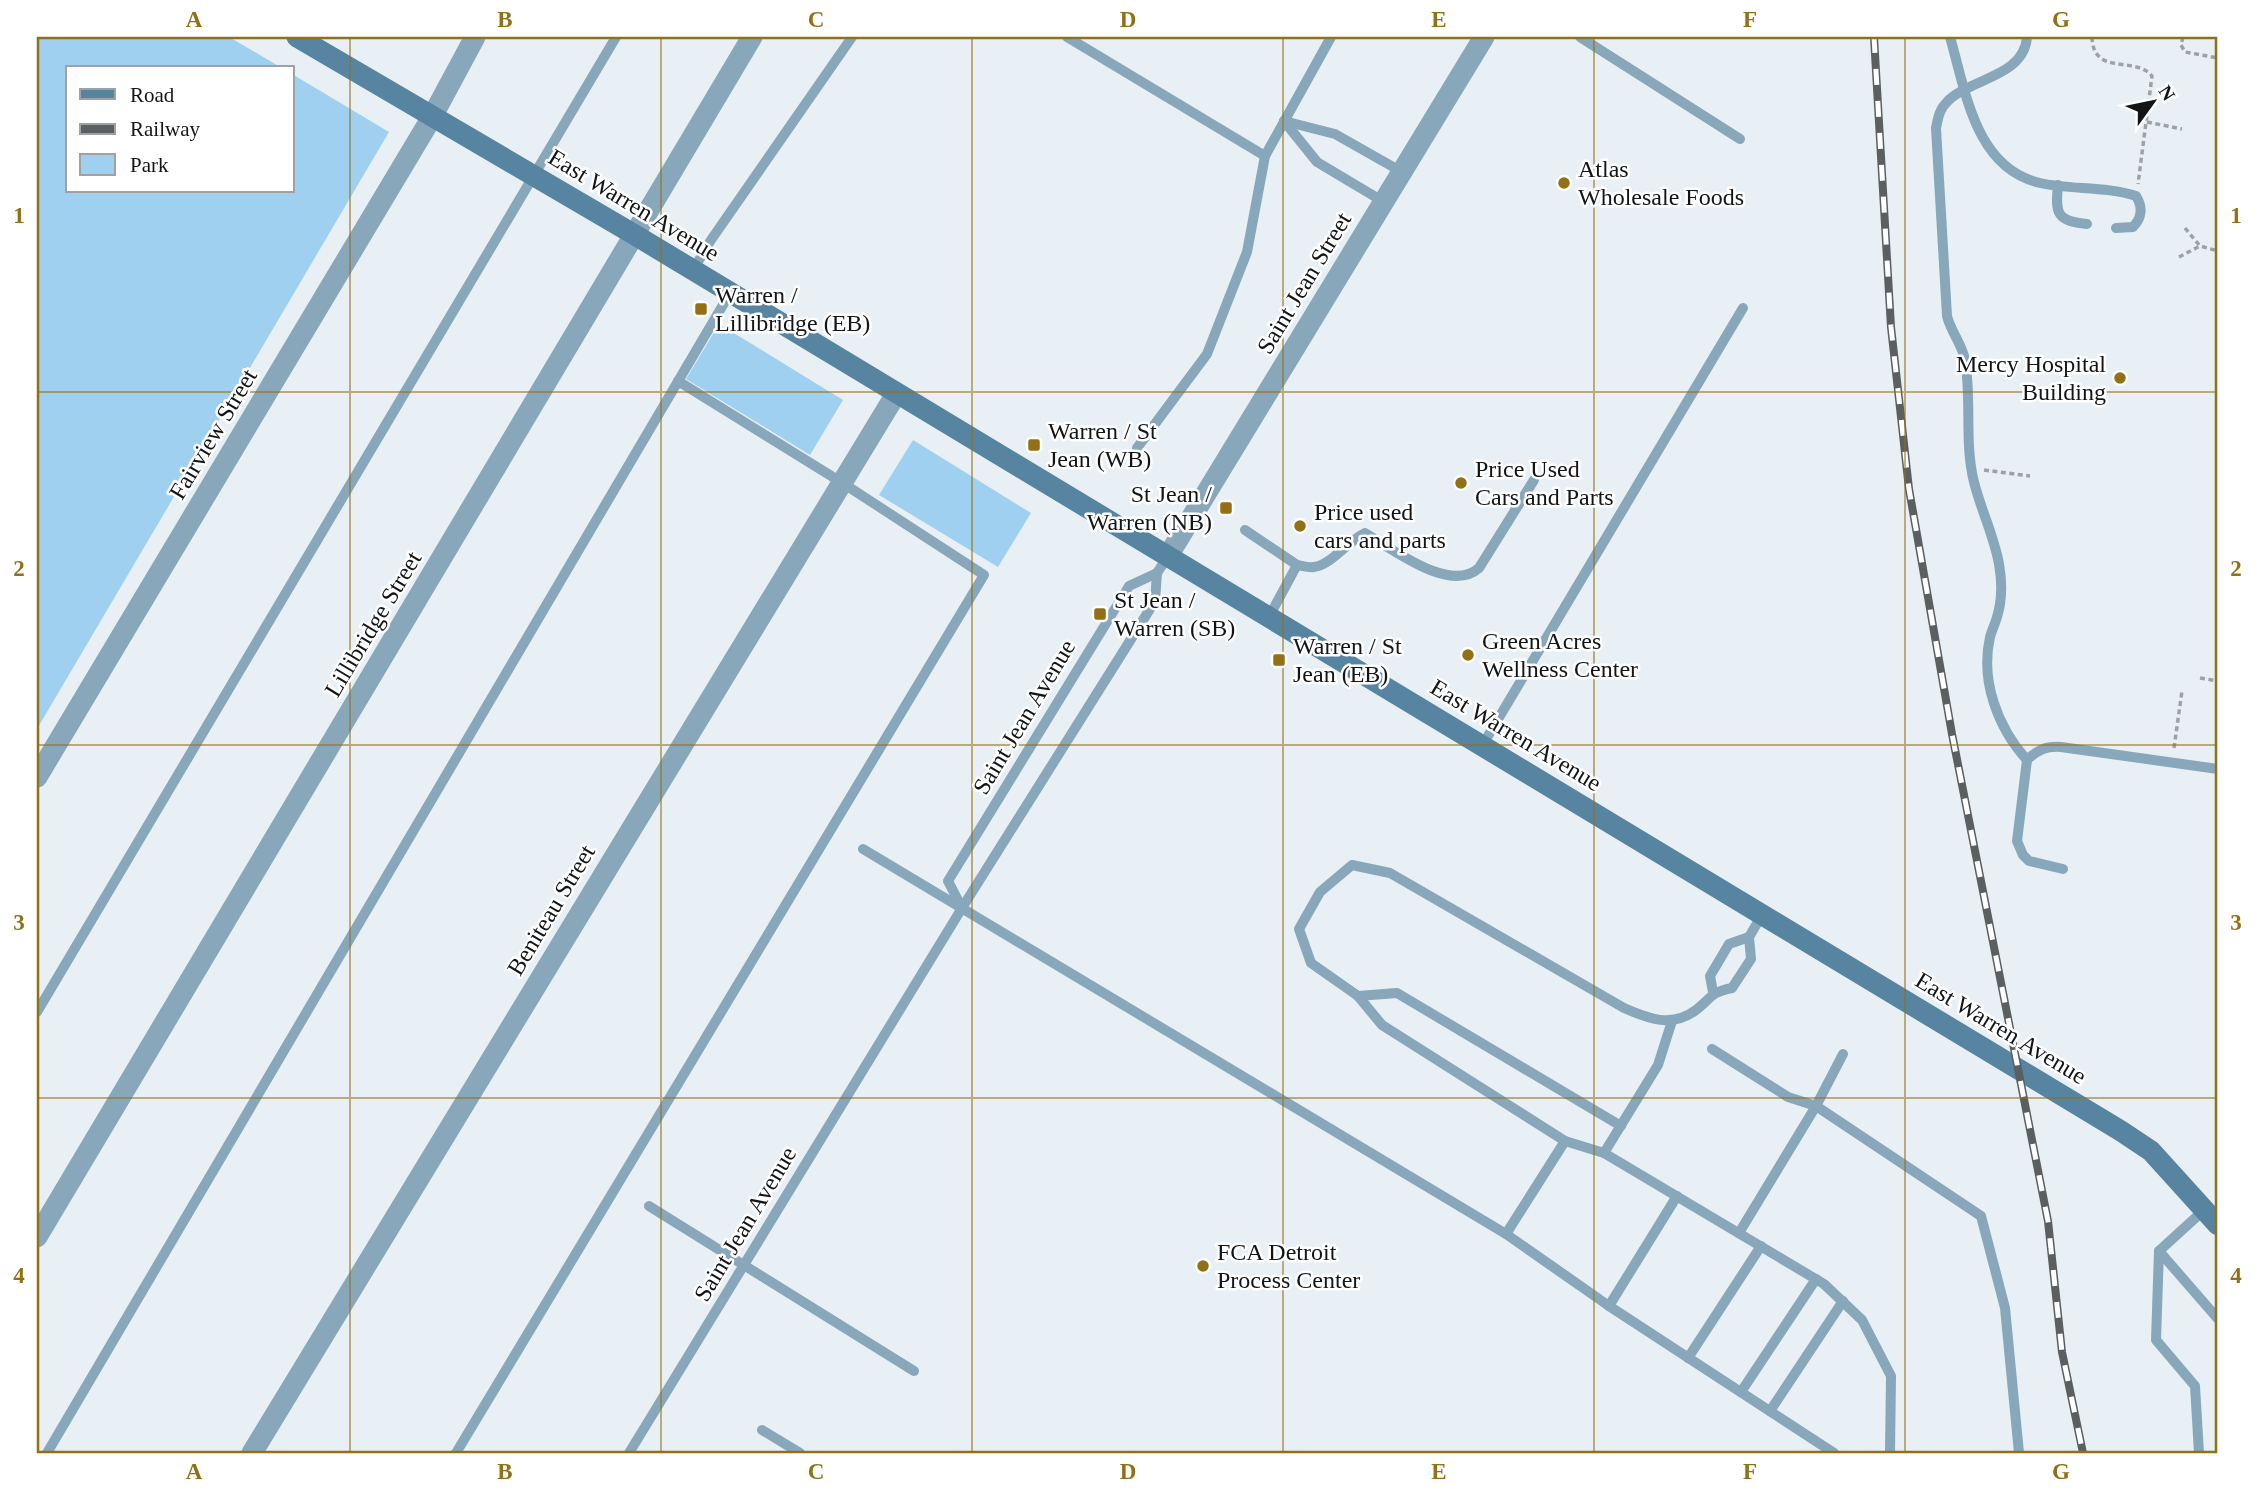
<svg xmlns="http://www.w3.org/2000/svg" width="2255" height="1490" font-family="'Times New Roman',serif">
	<rect width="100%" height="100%" fill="#e8f0f5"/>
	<g fill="#9fd0ef">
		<polygon points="37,37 229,37 282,68 68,68 68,191 292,191 292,74 389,132 37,729"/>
		<polygon points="719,324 843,400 810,455 686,379"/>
		<polygon points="913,440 1031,513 998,567 879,495"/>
	</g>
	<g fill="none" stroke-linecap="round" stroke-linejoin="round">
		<g stroke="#9ca2a6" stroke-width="3.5" stroke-dasharray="5 3.5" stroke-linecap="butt">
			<path d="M2092 37C2093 77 2135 55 2152 76L2138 184"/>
			<polyline points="2183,37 2181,45 2185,52 2218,58"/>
			<polyline points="2147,122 2182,129"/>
			<polyline points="2185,228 2200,246 2218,251"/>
			<polyline points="2179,257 2200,246"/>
			<polyline points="1984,470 2030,476"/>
			<polyline points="2200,678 2218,681"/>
			<polyline points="2174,748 2182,691"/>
		</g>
		<g stroke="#89a7bb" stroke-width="10">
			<polyline points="1067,37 1265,156"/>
			<polyline points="1580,37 1740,139"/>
			<path d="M1950 37C1966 92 1975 168 2040 183 2071 190 2106 186 2136 196 2143 207 2142 218 2133 227L2116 228"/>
			<path d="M2027 37C2024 78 1968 78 1946 103 1939 110 1938 119 1936 128L1947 316C1951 332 1962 344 1965 360 1972 401 1964 442 1974 482 1981 510 1994 536 1999 564 2002 581 2002 601 1997 617 1995 624 1992 630 1990 637 1980 681 1998 728 2027 760 2037 750 2046 746 2061 747L2218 769"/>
			<polyline points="1284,121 1317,162 1384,202"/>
			<polyline points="1284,121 1335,134 1402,172"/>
			<path d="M2058 185C2055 214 2057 221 2087 224"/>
			<polyline points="693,270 711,240 852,37"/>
			<polyline points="1137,448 1207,354 1247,252 1265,156 1331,37"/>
			<polyline points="1245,530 1297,565 1269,617"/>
			<path d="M1297 565C1303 566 1309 568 1314 567 1330 566 1349 540 1365 533 1393 549 1450 594 1479 568L1534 480"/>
			<polyline points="1482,746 1743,308"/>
			<polyline points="2027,760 2017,841 2023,855 2029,861 2063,869"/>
			<polyline points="863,849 1506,1234 1609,1306 1834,1453"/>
			<polyline points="962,908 948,881 1129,586 1157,573"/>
			<path d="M1749 937 1751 959 1732 988C1709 993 1713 997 1696 1010 1672 1028 1649 1019 1624 1008L1390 873 1352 865 1320 892 1299 929 1311 963 1358 996 1382 1025 1565 1141 1604 1153 1824 1284 1862 1320 1891 1376 1890 1453"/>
			<polyline points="1713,992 1710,976 1729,944 1749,937 1762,915"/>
			<polyline points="1358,996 1397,993 1621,1126"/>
			<polyline points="37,1012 616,37"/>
			<polyline points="1712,1049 1788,1097 1816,1106 1981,1216 2005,1308 2019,1453"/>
			<polyline points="1604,1153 1658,1065 1672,1021"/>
			<polyline points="649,1206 914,1371"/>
			<polyline points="1739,1233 1816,1106 1843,1054"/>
			<polyline points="1506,1234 1565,1141"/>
			<polyline points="2159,1251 2218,1319"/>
			<polyline points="1609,1306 1677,1196"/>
			<polyline points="1688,1358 1761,1246"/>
			<polyline points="1741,1392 1816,1279"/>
			<polyline points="1770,1411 1843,1301"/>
			<polyline points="762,1430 800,1453"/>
			<polyline points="47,1453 730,293"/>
			<polyline points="456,1453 984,575 841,482 678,381"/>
			<polyline points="629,1453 962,908 1155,601 1157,573 1168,556"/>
			<polyline points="2199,1453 2195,1386 2156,1340 2159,1251 2204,1210"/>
		</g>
		<g stroke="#89a7bb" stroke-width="21">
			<polyline points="37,777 432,117 475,37"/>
			<polyline points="37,1237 752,37"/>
			<polyline points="252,1453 896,394"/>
		</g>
		<polyline stroke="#89a7bb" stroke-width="21" points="1168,556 1484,37"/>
		<polyline stroke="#5784a0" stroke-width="21" points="297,37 635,235 2121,1131 2151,1151 2218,1225"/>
		<g stroke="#5a5f62" stroke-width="8">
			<polyline id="rail" points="1874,37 1891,327 1909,489 1952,734 2048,1221 2062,1352 2083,1453"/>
		</g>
		<use href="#rail" stroke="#fff" stroke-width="5" stroke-dasharray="16" stroke-linecap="butt"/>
	</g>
	<path fill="none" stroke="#917016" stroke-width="2" stroke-opacity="0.55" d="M350 37V1453M661 37V1453M972 37V1453M1283 37V1453M1594 37V1453M1905 37V1453M37 392H2218M37 745H2218M37 1098H2218"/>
	<g fill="#917016" stroke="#fff" stroke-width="2.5">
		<circle cx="1564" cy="183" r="7"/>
		<rect x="694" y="302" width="14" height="14" rx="3.5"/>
		<circle cx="2120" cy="378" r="7"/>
		<rect x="1027" y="438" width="14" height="14" rx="3.5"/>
		<circle cx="1461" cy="483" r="7"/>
		<rect x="1219" y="501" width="14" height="14" rx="3.5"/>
		<circle cx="1300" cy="526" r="7"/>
		<rect x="1093" y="607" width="14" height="14" rx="3.5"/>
		<circle cx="1468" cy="655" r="7"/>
		<rect x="1272" y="653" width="14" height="14" rx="3.5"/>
		<circle cx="1203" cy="1266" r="7"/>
	</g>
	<g text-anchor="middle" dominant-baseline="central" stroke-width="5" stroke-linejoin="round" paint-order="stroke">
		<g font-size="24" fill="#121416" stroke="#fff" text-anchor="start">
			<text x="1578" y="169">Atlas<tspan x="1578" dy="28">Wholesale Foods</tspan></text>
			<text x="715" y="295">Warren /<tspan x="715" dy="28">Lillibridge (EB)</tspan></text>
			<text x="2106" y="364" text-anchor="end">Mercy Hospital<tspan x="2106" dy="28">Building</tspan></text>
			<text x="1048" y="431">Warren / St<tspan x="1048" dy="28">Jean (WB)</tspan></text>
			<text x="1475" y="469">Price Used<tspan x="1475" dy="28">Cars and Parts</tspan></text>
			<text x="1212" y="494" text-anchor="end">St Jean /<tspan x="1212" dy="28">Warren (NB)</tspan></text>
			<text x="1314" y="512">Price used<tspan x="1314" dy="28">cars and parts</tspan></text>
			<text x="1114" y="600">St Jean /<tspan x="1114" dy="28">Warren (SB)</tspan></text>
			<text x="1482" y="641">Green Acres<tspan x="1482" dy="28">Wellness Center</tspan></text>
			<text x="1293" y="646">Warren / St<tspan x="1293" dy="28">Jean (EB)</tspan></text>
			<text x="1217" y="1252">FCA Detroit<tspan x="1217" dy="28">Process Center</tspan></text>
		</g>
		<g font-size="24" fill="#121416" stroke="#fff">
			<text transform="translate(634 205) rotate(31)">East Warren Avenue</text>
			<text transform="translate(1304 283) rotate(-59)">Saint Jean Street</text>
			<text transform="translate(213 434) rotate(-59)">Fairview Street</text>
			<text transform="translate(373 624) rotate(-59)">Lillibridge Street</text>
			<text transform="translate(1024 717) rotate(-59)">Saint Jean Avenue</text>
			<text transform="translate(1516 735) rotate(31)">East Warren Avenue</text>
			<text transform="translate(551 910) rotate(-59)">Beniteau Street</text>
			<text transform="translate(2001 1028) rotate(31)">East Warren Avenue</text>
			<text transform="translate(745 1224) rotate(-59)">Saint Jean Avenue</text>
		</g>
	</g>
	<rect width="2255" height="1490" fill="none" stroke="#ffffff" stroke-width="77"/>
	<rect x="66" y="66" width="228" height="126" fill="#ffffff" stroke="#a0a1a2" stroke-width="2"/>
	<rect x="80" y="89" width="35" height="10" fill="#5784a0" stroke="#a0a1a2" stroke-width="2"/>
	<text x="130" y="102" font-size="21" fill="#121416">Road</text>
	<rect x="80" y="124" width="35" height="10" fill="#5a5f62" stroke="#a0a1a2" stroke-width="2"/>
	<text x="130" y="136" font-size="21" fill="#121416">Railway</text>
	<rect x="80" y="154" width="35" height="21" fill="#9fd0ef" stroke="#a0a1a2" stroke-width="2"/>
	<text x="130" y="172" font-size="21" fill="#121416">Park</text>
	<g transform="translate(2153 102) rotate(57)" stroke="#ffffff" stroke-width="5" paint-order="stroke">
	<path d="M0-5L12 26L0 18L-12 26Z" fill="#121416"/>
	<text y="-10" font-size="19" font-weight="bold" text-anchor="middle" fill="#121416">N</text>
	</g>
	<rect x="38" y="38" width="2178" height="1414" fill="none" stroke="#917016" stroke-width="2.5"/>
	<g font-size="23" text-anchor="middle" font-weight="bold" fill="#917016">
		<text x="194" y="27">A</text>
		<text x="505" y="27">B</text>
		<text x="816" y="27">C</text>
		<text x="1128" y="27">D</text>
		<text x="1439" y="27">E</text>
		<text x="1750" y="27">F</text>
		<text x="2061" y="27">G</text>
		<text x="19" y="223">1</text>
		<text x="2236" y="223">1</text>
		<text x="19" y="576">2</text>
		<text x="2236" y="576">2</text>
		<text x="19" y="930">3</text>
		<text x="2236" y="930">3</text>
		<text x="19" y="1283">4</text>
		<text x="2236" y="1283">4</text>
		<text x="194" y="1479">A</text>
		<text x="505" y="1479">B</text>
		<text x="816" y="1479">C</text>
		<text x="1128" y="1479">D</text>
		<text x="1439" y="1479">E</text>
		<text x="1750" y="1479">F</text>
		<text x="2061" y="1479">G</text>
	</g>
</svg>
